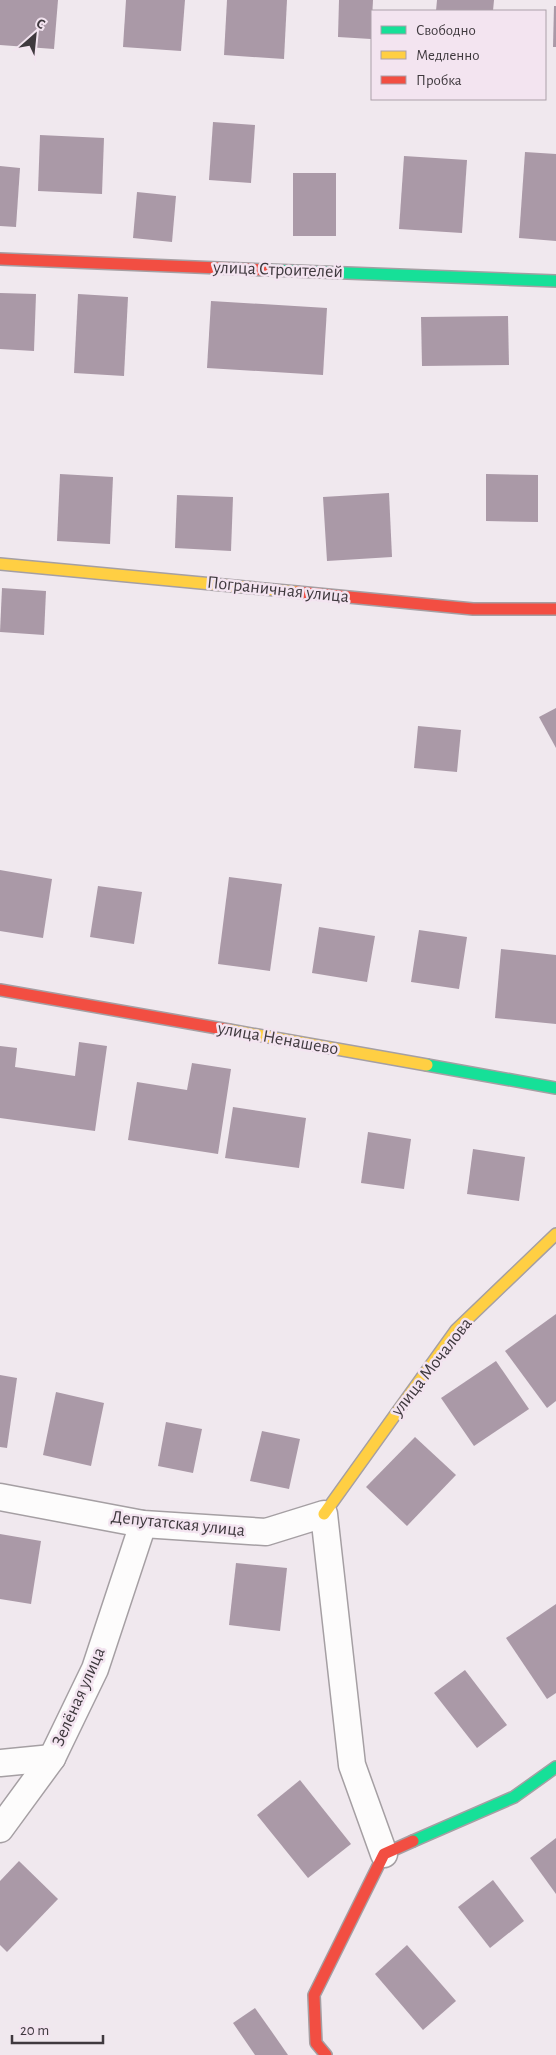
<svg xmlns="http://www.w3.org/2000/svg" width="556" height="2055" font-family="'Alegreya Sans',sans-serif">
	<rect width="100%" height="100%" fill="#f0e8ee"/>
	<g fill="#aa99a7">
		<polygon points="0,0 58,0 54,49 0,45"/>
		<polygon points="126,0 185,0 181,51 123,47"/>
		<polygon points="227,0 287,0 284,59 224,55"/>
		<polygon points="339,0 373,0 371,39 338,37"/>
		<polygon points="437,0 494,0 493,11 436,11"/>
		<polygon points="554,6 556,6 556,47 553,47"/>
		<polygon points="213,122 255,125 251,183 209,180"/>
		<polygon points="40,135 104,138 102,194 38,191"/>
		<polygon points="525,152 556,154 556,241 519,238"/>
		<polygon points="404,156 467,160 462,233 399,229"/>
		<polygon points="0,166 20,168 16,227 0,226"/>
		<rect x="293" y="173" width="43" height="63"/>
		<polygon points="137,192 176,196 172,242 133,238"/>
		<polygon points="0,293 36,294 34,351 0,349"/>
		<polygon points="78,294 128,297 124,376 74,373"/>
		<polygon points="211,301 327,308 323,375 207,368"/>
		<polygon points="508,316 509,365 422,366 421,317"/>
		<polygon points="60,474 113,477 110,544 57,541"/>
		<polygon points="486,474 538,475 538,522 486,521"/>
		<polygon points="389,493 392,557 327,561 323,497"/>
		<polygon points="177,495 233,497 231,551 175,548"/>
		<polygon points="2,588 46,591 44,635 0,632"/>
		<polygon points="556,708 556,748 539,717"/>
		<polygon points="418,726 461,730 457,772 414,768"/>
		<polygon points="0,870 52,879 43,938 0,931"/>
		<polygon points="229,877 282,884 270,971 218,964"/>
		<polygon points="98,886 142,892 134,944 90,937"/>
		<polygon points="319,927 375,936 367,982 312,973"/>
		<polygon points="419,930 467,937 459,989 411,982"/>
		<polygon points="501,949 556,955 556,1024 495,1018"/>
		<polygon points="79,1042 107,1046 95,1131 0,1118 0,1046 17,1048 15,1067 75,1076"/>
		<polygon points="192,1063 231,1069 218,1154 128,1140 137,1082 187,1090"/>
		<polygon points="233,1107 306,1118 299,1168 225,1158"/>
		<polygon points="368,1132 411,1139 404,1189 361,1183"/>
		<polygon points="473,1149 525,1157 519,1201 467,1194"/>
		<polygon points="556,1314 556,1401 547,1408 505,1351"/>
		<polygon points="496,1361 529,1409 474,1446 441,1398"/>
		<polygon points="0,1375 17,1378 7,1448 0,1447"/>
		<polygon points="56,1392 104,1403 91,1466 43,1455"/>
		<polygon points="166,1422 202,1429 193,1473 158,1466"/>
		<polygon points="262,1431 300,1439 289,1489 250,1481"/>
		<polygon points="415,1437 456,1475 407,1526 366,1487"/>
		<polygon points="0,1534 41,1541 31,1604 0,1599"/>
		<polygon points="236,1563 287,1568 280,1631 229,1625"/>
		<polygon points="556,1604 556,1693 547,1699 506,1638"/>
		<polygon points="465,1670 507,1725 477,1748 434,1693"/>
		<polygon points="300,1780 351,1844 308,1878 257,1815"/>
		<polygon points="556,1838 556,1894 530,1858"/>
		<polygon points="19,1861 58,1899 7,1952 0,1945 0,1881"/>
		<polygon points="493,1880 524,1921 490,1948 458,1907"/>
		<polygon points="407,1945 456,2001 423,2030 375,1974"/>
		<polygon points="255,2008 272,2032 288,2055 255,2055 233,2023"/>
	</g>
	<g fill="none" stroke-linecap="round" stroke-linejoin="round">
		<g stroke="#a59fa3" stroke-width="29">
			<g id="street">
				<polyline points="0,1497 143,1524 266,1532 324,1514 352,1765 384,1854"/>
				<polyline points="0,1763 52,1758"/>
				<polyline points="0,1829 52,1758 95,1669 143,1524"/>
			</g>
		</g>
		<g stroke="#a59fa3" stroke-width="14">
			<g id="fast">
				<polyline points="269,270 556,281"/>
				<polyline points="427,1065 556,1088"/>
				<polyline points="413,1841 514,1797 556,1767"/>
			</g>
		</g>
		<g stroke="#a59fa3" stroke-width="14">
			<g id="slow">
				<polyline points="0,564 297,592"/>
				<polyline points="229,1030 427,1065"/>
				<polyline points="324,1514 456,1330 556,1234"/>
			</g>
		</g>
		<g stroke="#a59fa3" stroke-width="14">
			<g id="jam">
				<polyline points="0,259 269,270"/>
				<polyline points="297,592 473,609 556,609"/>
				<polyline points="0,990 229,1030"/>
				<polyline points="326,2055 316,2043 314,1995 384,1854 413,1841"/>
			</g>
		</g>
		<use href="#street" stroke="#fdfcfc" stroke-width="26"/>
		<use href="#fast" stroke="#16e098" stroke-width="11"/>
		<use href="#slow" stroke="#ffcf43" stroke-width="11"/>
		<use href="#jam" stroke="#f24e42" stroke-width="11"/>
	</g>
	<g text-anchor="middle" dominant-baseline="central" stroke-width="5" stroke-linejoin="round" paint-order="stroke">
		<g font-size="18" fill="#3f393e" stroke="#f3e4f0">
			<text transform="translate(278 270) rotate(2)">улица Строителей</text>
			<text transform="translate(278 590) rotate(6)">Пограничная улица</text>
			<text transform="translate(278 1039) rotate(10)">улица Ненашево</text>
			<text transform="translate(432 1367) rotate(-52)">улица Мочалова</text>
			<text transform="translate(178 1524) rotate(6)">Депутатская улица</text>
			<text transform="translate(79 1697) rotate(-66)">Зелёная улица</text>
		</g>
	</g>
	<rect x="371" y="10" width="175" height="90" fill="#f3e4f0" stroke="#aba0a9"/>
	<rect x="381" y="26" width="25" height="8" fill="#16e098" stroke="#aba0a9"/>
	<text x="416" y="35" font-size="15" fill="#3f393e">Свободно</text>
	<rect x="381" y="51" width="25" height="8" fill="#ffcf43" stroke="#aba0a9"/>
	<text x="416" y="60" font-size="15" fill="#3f393e">Медленно</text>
	<rect x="381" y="76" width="25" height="8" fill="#f24e42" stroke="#aba0a9"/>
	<text x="416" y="85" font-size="15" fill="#3f393e">Пробка</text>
	<g transform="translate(35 35) rotate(27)" stroke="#f3e4f0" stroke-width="4" paint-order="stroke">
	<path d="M0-4L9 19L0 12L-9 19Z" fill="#3f393e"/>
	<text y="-8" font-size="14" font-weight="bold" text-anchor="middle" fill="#3f393e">С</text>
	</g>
	<path d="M12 2035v8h91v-8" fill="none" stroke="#3f393e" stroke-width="2.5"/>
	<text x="20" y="2035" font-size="15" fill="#3f393e" stroke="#f3e4f0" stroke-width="4" paint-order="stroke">20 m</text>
</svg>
